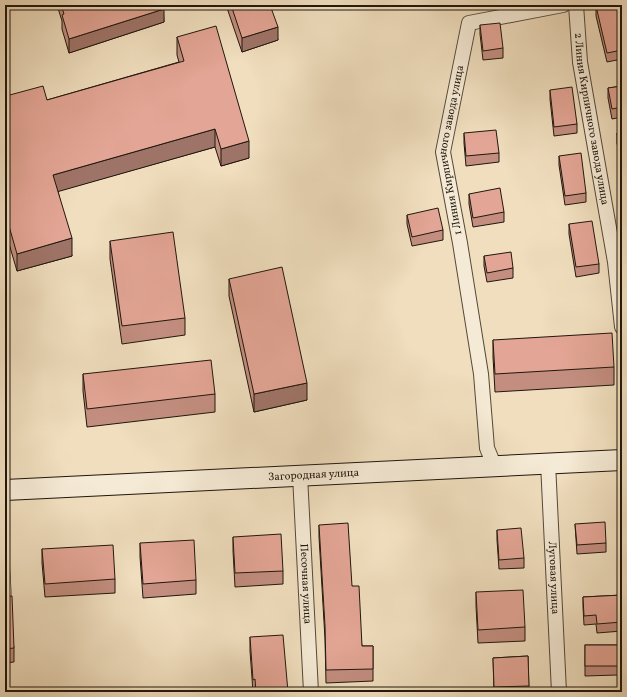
<svg xmlns="http://www.w3.org/2000/svg" width="627" height="697" font-family="Vollkorn,serif">
	<rect width="100%" height="100%" fill="#f0debe"/>
	<filter id="stains"><feTurbulence type="fractalNoise" baseFrequency=".005" numOctaves="4"/><feColorMatrix values="0 0 0 0 .2 0 0 0 0 .09 0 0 0 0 .02 0 0 0 .5 -.17"/></filter>
	<radialGradient id="worn" r=".72"><stop offset=".6" stop-color="#630" stop-opacity="0"/><stop offset="1" stop-color="#630" stop-opacity=".3"/></radialGradient>
	<g fill="none" stroke-linecap="round" stroke-linejoin="round">
		<g stroke="#544939" stroke-width="8">
			<polyline id="lane" points="5,553 8,598"/>
		</g>
		<g stroke="#544939" stroke-width="16">
			<g id="street">
				<path id="s1" d="M576 5 580 62 615 262 622 327"/>
				<path id="s2" d="M548 463 559 692"/>
				<path id="s3" d="M494 465 487 448 481 374 460 243 443 152 469 23 563 5"/>
				<path id="s4" d="M300 475 311 692"/>
			</g>
		</g>
		<g stroke="#20170d" stroke-width="22">
			<g id="secondary">
				<path id="s5" d="M5 490 622 460"/>
			</g>
		</g>
		<use href="#lane" stroke="#f5ead5" stroke-width="7"/>
		<use href="#street" stroke="#f5ead5" stroke-width="14"/>
		<use href="#secondary" stroke="#f5ead5" stroke-width="20"/>
	</g>
	<g fill="#c38e80" stroke="#20170d">
		<polygon points="57,5 163,5 164,22 69,53 62,29 62,21"/>
		<polygon points="226,5 270,5 278,40 242,52"/>
		<polygon points="622,5 622,59 607,62 596,16 596,6"/>
		<polygon points="480,25 503,48 503,58 483,60 480,34"/>
		<polygon points="177,37 249,158 221,166 215,147 58,191 72,256 17,271 5,230 5,93 6,96 47,100 179,62 177,55"/>
		<polygon points="622,86 622,117 612,119 608,98 608,88"/>
		<polygon points="550,90 577,124 577,133 554,136 550,99"/>
		<polygon points="464,133 499,153 499,162 466,166 464,143"/>
		<polygon points="617,133 622,133 622,164 621,164 617,143"/>
		<polygon points="559,156 586,193 586,202 565,205 559,165"/>
		<polygon points="469,194 504,212 504,222 473,227 469,204"/>
		<polygon points="407,215 443,230 443,240 412,246 407,224"/>
		<polygon points="569,224 599,264 599,273 576,277 569,234"/>
		<polygon points="110,241 185,318 185,335 122,344 110,259"/>
		<polygon points="484,256 513,268 513,278 487,282 484,266"/>
		<polygon points="229,279 307,400 254,412 229,296"/>
		<polygon points="493,340 614,367 614,385 495,392 493,357"/>
		<polygon points="83,374 215,394 215,412 87,427 83,391"/>
		<polygon points="575,524 606,543 606,552 577,554"/>
		<polygon points="319,525 352,586 362,646 373,646 373,681 326,683 325,639 319,537"/>
		<polygon points="497,530 524,558 524,568 499,569 497,540"/>
		<polygon points="233,537 283,571 283,584 235,587 233,551"/>
		<polygon points="140,543 196,580 196,594 143,598 140,557"/>
		<polygon points="42,549 115,579 115,593 45,597 42,563"/>
		<polygon points="476,592 525,627 525,641 478,643 476,606"/>
		<polygon points="622,595 622,631 597,633 596,624 584,625 583,607 583,597"/>
		<polygon points="5,596 14,648 14,662 5,663"/>
		<polygon points="250,637 288,692 253,692 250,651"/>
		<polygon points="585,645 618,645 618,675 585,676"/>
		<polygon points="528,656 529,692 494,692 493,658"/>
	</g>
	<g fill="#9f7468" stroke="#20170d">
		<polygon points="164,9 164,22 69,53 69,39"/>
		<polygon points="278,27 278,40 242,52 242,38"/>
		<polygon points="215,129 215,147 53,193 53,175"/>
		<polygon points="249,141 249,158 221,166 221,149"/>
		<polygon points="72,238 72,256 17,271 17,254"/>
		<polygon points="307,383 307,400 254,412 254,394"/>
	</g>
	<g fill="#e3a595" stroke="#20170d">
		<polygon points="61,5 163,5 164,9 69,39 62,15 64,14"/>
		<polygon points="231,5 270,5 278,27 242,38"/>
		<polygon points="603,5 622,5 622,50 607,53 596,6"/>
		<polygon points="500,23 503,48 483,51 480,25"/>
		<polygon points="216,26 249,141 221,149 215,129 53,175 72,238 17,254 5,212 5,93 6,96 43,86 47,100 184,61 177,37"/>
		<polygon points="622,86 622,107 612,109 608,88"/>
		<polygon points="572,87 577,124 554,127 550,90"/>
		<polygon points="496,130 499,153 466,156 464,133"/>
		<polygon points="617,133 622,133 622,155 621,155"/>
		<polygon points="581,153 586,193 565,196 559,156"/>
		<polygon points="500,188 504,212 473,218 469,194"/>
		<polygon points="438,208 443,230 412,237 407,215"/>
		<polygon points="592,221 599,264 576,267 569,224"/>
		<polygon points="173,232 185,318 122,326 110,241"/>
		<polygon points="511,252 513,268 487,273 484,256"/>
		<polygon points="282,267 307,383 254,394 229,279"/>
		<polygon points="612,333 614,367 495,374 493,340"/>
		<polygon points="211,360 215,394 87,409 83,374"/>
		<polygon points="605,522 606,543 577,545 575,524"/>
		<polygon points="348,523 352,586 359,586 362,646 373,646 373,669 326,670 325,626 319,525"/>
		<polygon points="521,528 524,558 499,560 497,530"/>
		<polygon points="281,534 283,571 235,573 233,537"/>
		<polygon points="194,540 196,580 143,584 140,543"/>
		<polygon points="113,545 115,579 45,584 42,549"/>
		<polygon points="523,590 525,627 478,630 476,592"/>
		<polygon points="622,595 622,622 597,624 596,615 584,616 583,597"/>
		<polygon points="5,596 12,596 14,648 5,649"/>
		<polygon points="283,635 288,692 256,692 255,679 253,680 250,637"/>
		<rect x="585" y="645" width="33" height="21"/>
		<polygon points="528,656 529,686 494,687 493,658"/>
	</g>
	<g text-anchor="middle" dominant-baseline="central" stroke-width="3" stroke-linejoin="round" paint-order="stroke">
		<g font-size="11" fill="#20170d" stroke="#f5ead5">
			<text stroke="none"><textPath href="#s1" startOffset="115">2 Линия Кирпичного завода улица</textPath></text>
			<text stroke="none"><textPath href="#s3" startOffset="320">1 Линия Кирпичного завода улица</textPath></text>
			<text stroke="none"><textPath href="#s5" startOffset="309">Загородная улица</textPath></text>
			<text stroke="none"><textPath href="#s2" startOffset="115">Луговая улица</textPath></text>
			<text stroke="none"><textPath href="#s4" startOffset="109">Песочная улица</textPath></text>
		</g>
	</g>
	<rect width="627" height="697" fill="none" stroke="#f0debe" stroke-width="20"/>
	<rect x="6" y="6" width="615" height="685" fill="none" stroke="#20170d" stroke-width="2"/>
	<rect x="10" y="10" width="607" height="677" fill="none" stroke="#20170d"/>
	<rect width="100%" height="100%" filter="url(#stains)"/>
	<rect width="100%" height="100%" fill="url(#worn)"/>
</svg>
